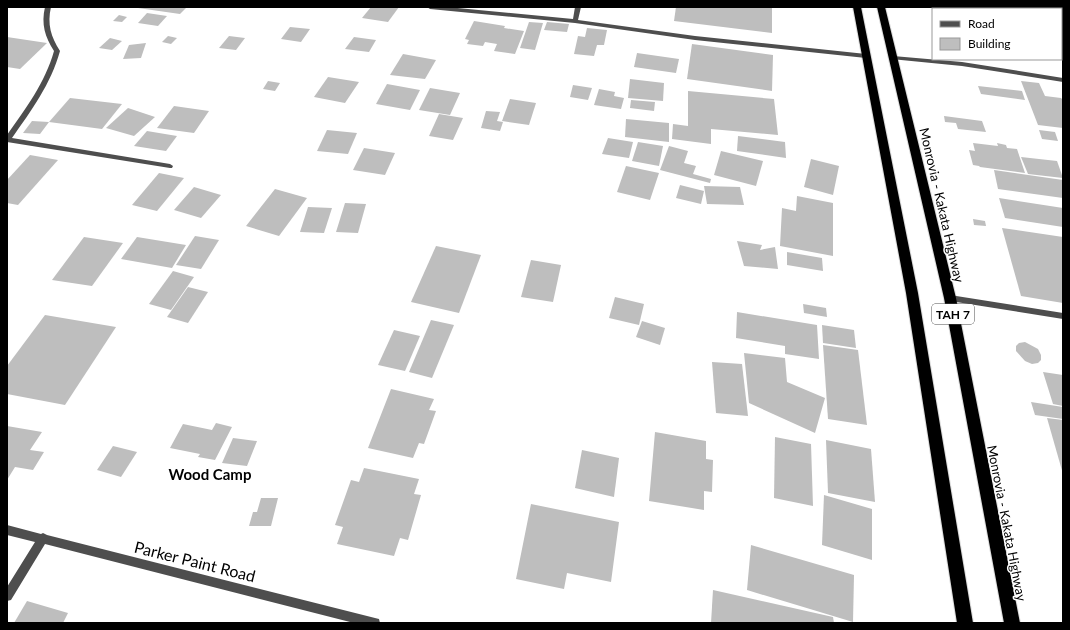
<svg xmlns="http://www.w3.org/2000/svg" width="1070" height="630" font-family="Lato,sans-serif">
	<rect width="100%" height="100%" fill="#fff"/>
	<g fill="#bebebe">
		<polygon points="140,7 187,7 180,14 138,8"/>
		<polygon points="371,7 399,7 388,22 362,18"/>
		<polygon points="676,7 772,7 772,33 674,21"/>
		<polygon points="933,7 1011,7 1012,9 933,9"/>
		<polygon points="1028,7 1063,7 1063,15 1061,14 1061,9 1029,9"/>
		<polygon points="147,13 167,16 158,26 138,23"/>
		<polygon points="119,15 127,17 122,22 113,21"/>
		<polygon points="474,21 505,26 504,28 524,31 515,54 494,51 497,44 485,42 483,46 467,44 469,40 465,39"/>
		<polygon points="529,22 543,23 535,50 520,48"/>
		<polygon points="547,22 569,24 567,32 544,30"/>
		<polygon points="290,27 310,29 301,42 281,39"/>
		<polygon points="587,28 607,30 604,45 597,45 594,56 574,54 578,36 585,37"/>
		<polygon points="168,36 177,38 171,44 162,42"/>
		<polygon points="229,36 245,38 236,50 219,48"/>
		<polygon points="7,37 47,43 20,69 7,67"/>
		<polygon points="354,37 376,40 369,52 345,49"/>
		<polygon points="110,38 122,41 112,50 99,48"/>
		<polygon points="146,43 141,58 123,59 129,45"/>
		<polygon points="692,44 773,55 772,91 687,79"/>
		<polygon points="637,53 679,59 676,73 634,67"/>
		<polygon points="403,54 436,60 425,79 390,75"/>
		<polygon points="328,77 359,82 345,103 314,97"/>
		<polygon points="630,79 664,83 663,101 628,98"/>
		<polygon points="268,81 280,83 275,91 263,89"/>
		<polygon points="1021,81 1039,83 1045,96 1061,98 1063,100 1063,128 1038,125"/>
		<polygon points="387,84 420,90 410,110 376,104"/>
		<polygon points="573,85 592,88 588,100 570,97"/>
		<polygon points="978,86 1022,91 1025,100 981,94"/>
		<polygon points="430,88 460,93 450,115 419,110"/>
		<polygon points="599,89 615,92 614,96 624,98 621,109 594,105"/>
		<polygon points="688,91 774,99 778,135 711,129 711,144 672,139 673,124 688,126"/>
		<polygon points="70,98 122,104 102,129 49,122"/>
		<polygon points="510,99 536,103 529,125 502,121"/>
		<polygon points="631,100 655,102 654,111 630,108"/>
		<polygon points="174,106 209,111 194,133 157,128"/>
		<polygon points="128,108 155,117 134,136 106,128"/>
		<polygon points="486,111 500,112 497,121 503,122 500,131 481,128"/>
		<polygon points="439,114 463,118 453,140 429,136"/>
		<polygon points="944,116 982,121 986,132 958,129 956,123 945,122"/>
		<polygon points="626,119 669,123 669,142 625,137"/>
		<polygon points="32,121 49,122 40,134 23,133"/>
		<polygon points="327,130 357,133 348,154 317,151"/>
		<polygon points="1039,130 1055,132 1058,141 1042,139"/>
		<polygon points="147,131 177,136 166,151 134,146"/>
		<polygon points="738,136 785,142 786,158 737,151"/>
		<polygon points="608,138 633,142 629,158 602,154"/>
		<polygon points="638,142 663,146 659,166 632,161"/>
		<polygon points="973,143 998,146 997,143 1006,145 1007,148 1017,149 1025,173 980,167 979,166 973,165 969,150 975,151"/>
		<polygon points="669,146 688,151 684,163 696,166 693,174 711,179 710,183 660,170"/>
		<polygon points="364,148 395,153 385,175 353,170"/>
		<polygon points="721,151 763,161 756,186 714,175"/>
		<polygon points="30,155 58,160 18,205 7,203 7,180"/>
		<polygon points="1021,157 1057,161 1063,178 1028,174"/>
		<polygon points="811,159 839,166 833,195 804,187"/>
		<polygon points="626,166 659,173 650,200 617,192"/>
		<polygon points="994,170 1063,180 1063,198 998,189"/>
		<polygon points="159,173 184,178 157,211 132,205"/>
		<polygon points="680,185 704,191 701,204 676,198"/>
		<polygon points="704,186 740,187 744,205 707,204"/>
		<polygon points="194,187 221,195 201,218 174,210"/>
		<polygon points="275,189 307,198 279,236 246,226"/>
		<polygon points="797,196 833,203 833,256 780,246 782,208 796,211"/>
		<polygon points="999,198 1063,208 1063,227 1005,218"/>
		<polygon points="345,203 366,204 358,233 336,232"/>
		<polygon points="308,207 332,208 324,233 300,232"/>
		<polygon points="973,219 985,221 986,226 974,225"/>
		<polygon points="1002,228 1063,237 1063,303 1021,296"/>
		<polygon points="195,236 219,240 201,269 176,265"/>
		<polygon points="84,237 123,243 92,286 52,280"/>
		<polygon points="137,237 186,245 172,268 121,259"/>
		<polygon points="737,241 762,245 760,250 775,247 778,269 744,266"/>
		<polygon points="436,246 481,255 459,313 411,302"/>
		<polygon points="787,252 822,258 823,271 787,265"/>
		<polygon points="531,260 561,265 553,302 521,297"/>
		<polygon points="173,271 194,277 171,310 149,304"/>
		<polygon points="188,287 208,292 188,323 167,317"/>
		<polygon points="615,297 644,304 639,325 609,318"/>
		<polygon points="803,304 826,308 827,317 804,313"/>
		<polygon points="737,312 817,325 819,359 785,354 785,346 736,338"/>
		<polygon points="45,315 116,327 65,405 7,394 7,366"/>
		<polygon points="431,320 454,325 432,378 409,372"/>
		<polygon points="642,321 665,328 660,345 636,337"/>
		<polygon points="822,325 854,330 856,348 823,343"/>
		<polygon points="394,330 420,336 405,371 378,365"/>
		<polygon points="1025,342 1038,349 1041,355 1041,360 1038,363 1032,364 1025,361 1016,351 1016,346 1019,343"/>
		<polygon points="823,345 858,350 867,425 828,419"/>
		<polygon points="744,353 785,358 787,382 825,398 815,433 749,403"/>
		<polygon points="712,362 742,364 748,416 716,413"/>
		<polygon points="1043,372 1063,375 1063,406 1053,404"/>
		<polygon points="391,389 434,399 429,410 436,411 424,444 419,443 413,458 368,448"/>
		<polygon points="1031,402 1063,407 1063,419 1035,415"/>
		<polygon points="1047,418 1063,420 1063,474"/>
		<polygon points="216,423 232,427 215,460 198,457 200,454 170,448 183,424 212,430"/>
		<polygon points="7,426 42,432 30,450 44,452 33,470 15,467 7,480"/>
		<polygon points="655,432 706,441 706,459 713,460 712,492 704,491 704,510 649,501"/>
		<polygon points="775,437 811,444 813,506 774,498"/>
		<polygon points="233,438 257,441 247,466 222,463"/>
		<polygon points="826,440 871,449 875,502 828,493"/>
		<polygon points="113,446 137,452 121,477 97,470"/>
		<polygon points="582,450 619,458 614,497 575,488"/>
		<polygon points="364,468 419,479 414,494 421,495 408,540 400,538 394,556 337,544 343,527 335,525 351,480 359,482"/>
		<polygon points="824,495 872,509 872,560 822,545"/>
		<polygon points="261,498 278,498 271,526 249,526 253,512 257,512"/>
		<polygon points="531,504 619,522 611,582 567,573 564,589 516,579"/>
		<polygon points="751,545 854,575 853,622 747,590"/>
		<polygon points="713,590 833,617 834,623 711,623"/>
		<polygon points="27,601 68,613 63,623 14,623"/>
	</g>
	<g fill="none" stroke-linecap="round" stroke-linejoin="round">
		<g stroke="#dbdbdb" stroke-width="2">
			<g id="highway">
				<polygon points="853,7 861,7 918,293 973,623 957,623 906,293"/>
				<polygon points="877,7 885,7 956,298 1020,623 1004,623 944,298"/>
			</g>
		</g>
		<g fill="#4e4e4e" fill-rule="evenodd">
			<path d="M45 7H51C47 24 51 37 60 51 51 84 31 111 12 138L170 164 173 166 172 168H170L7 142V135C26 108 45 83 54 51 45 37 41 24 45 7Z"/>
			<polygon points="427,7 447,7 573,19 575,7 581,7 578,20 695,36 866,54 869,56 866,58 695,40 575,23 430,9"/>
			<rect x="1061" y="14" width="2" height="4"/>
			<polygon points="893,56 962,62 1063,78 1063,82 962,66 891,59 890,58"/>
			<polygon points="950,295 1063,313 1063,319 950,301 947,300 946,298 947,296"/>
			<polygon points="7,525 41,534 43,533 47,535 375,618 379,619 380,623 354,623 45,544 11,600 7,601 7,587 35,542 7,535"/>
		</g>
		<use href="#highway" fill="#000" fill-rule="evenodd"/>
	</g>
	<g text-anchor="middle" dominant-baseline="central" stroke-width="3" stroke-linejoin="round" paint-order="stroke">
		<rect fill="#fff" stroke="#4c4c4c" stroke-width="1" x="932" y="304" width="42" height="20" rx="3"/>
		<g font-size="12" font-weight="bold" fill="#000">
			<text x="953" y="314">TAH 7</text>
		</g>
		<g font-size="13" fill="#000" stroke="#fff">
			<text transform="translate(942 205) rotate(77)">Monrovia - Kakata Highway</text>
			<text transform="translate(1007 523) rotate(79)">Monrovia - Kakata Highway</text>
		</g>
		<g font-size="15" font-weight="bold" fill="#000" stroke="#fff">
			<text x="210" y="474">Wood Camp</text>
		</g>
		<g font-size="16" fill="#000" stroke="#fff">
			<text transform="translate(195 561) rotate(14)">Parker Paint Road</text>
		</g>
	</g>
	<rect width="1070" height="630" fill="none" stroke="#000000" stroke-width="16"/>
	<rect x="932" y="8" width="130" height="52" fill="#ffffff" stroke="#999999"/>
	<rect x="940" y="21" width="20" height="6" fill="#4e4e4e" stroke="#999999"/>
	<text x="968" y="28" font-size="12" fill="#000000">Road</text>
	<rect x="940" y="38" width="20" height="12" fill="#bebebe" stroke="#999999"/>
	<text x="968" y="48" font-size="12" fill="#000000">Building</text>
</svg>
